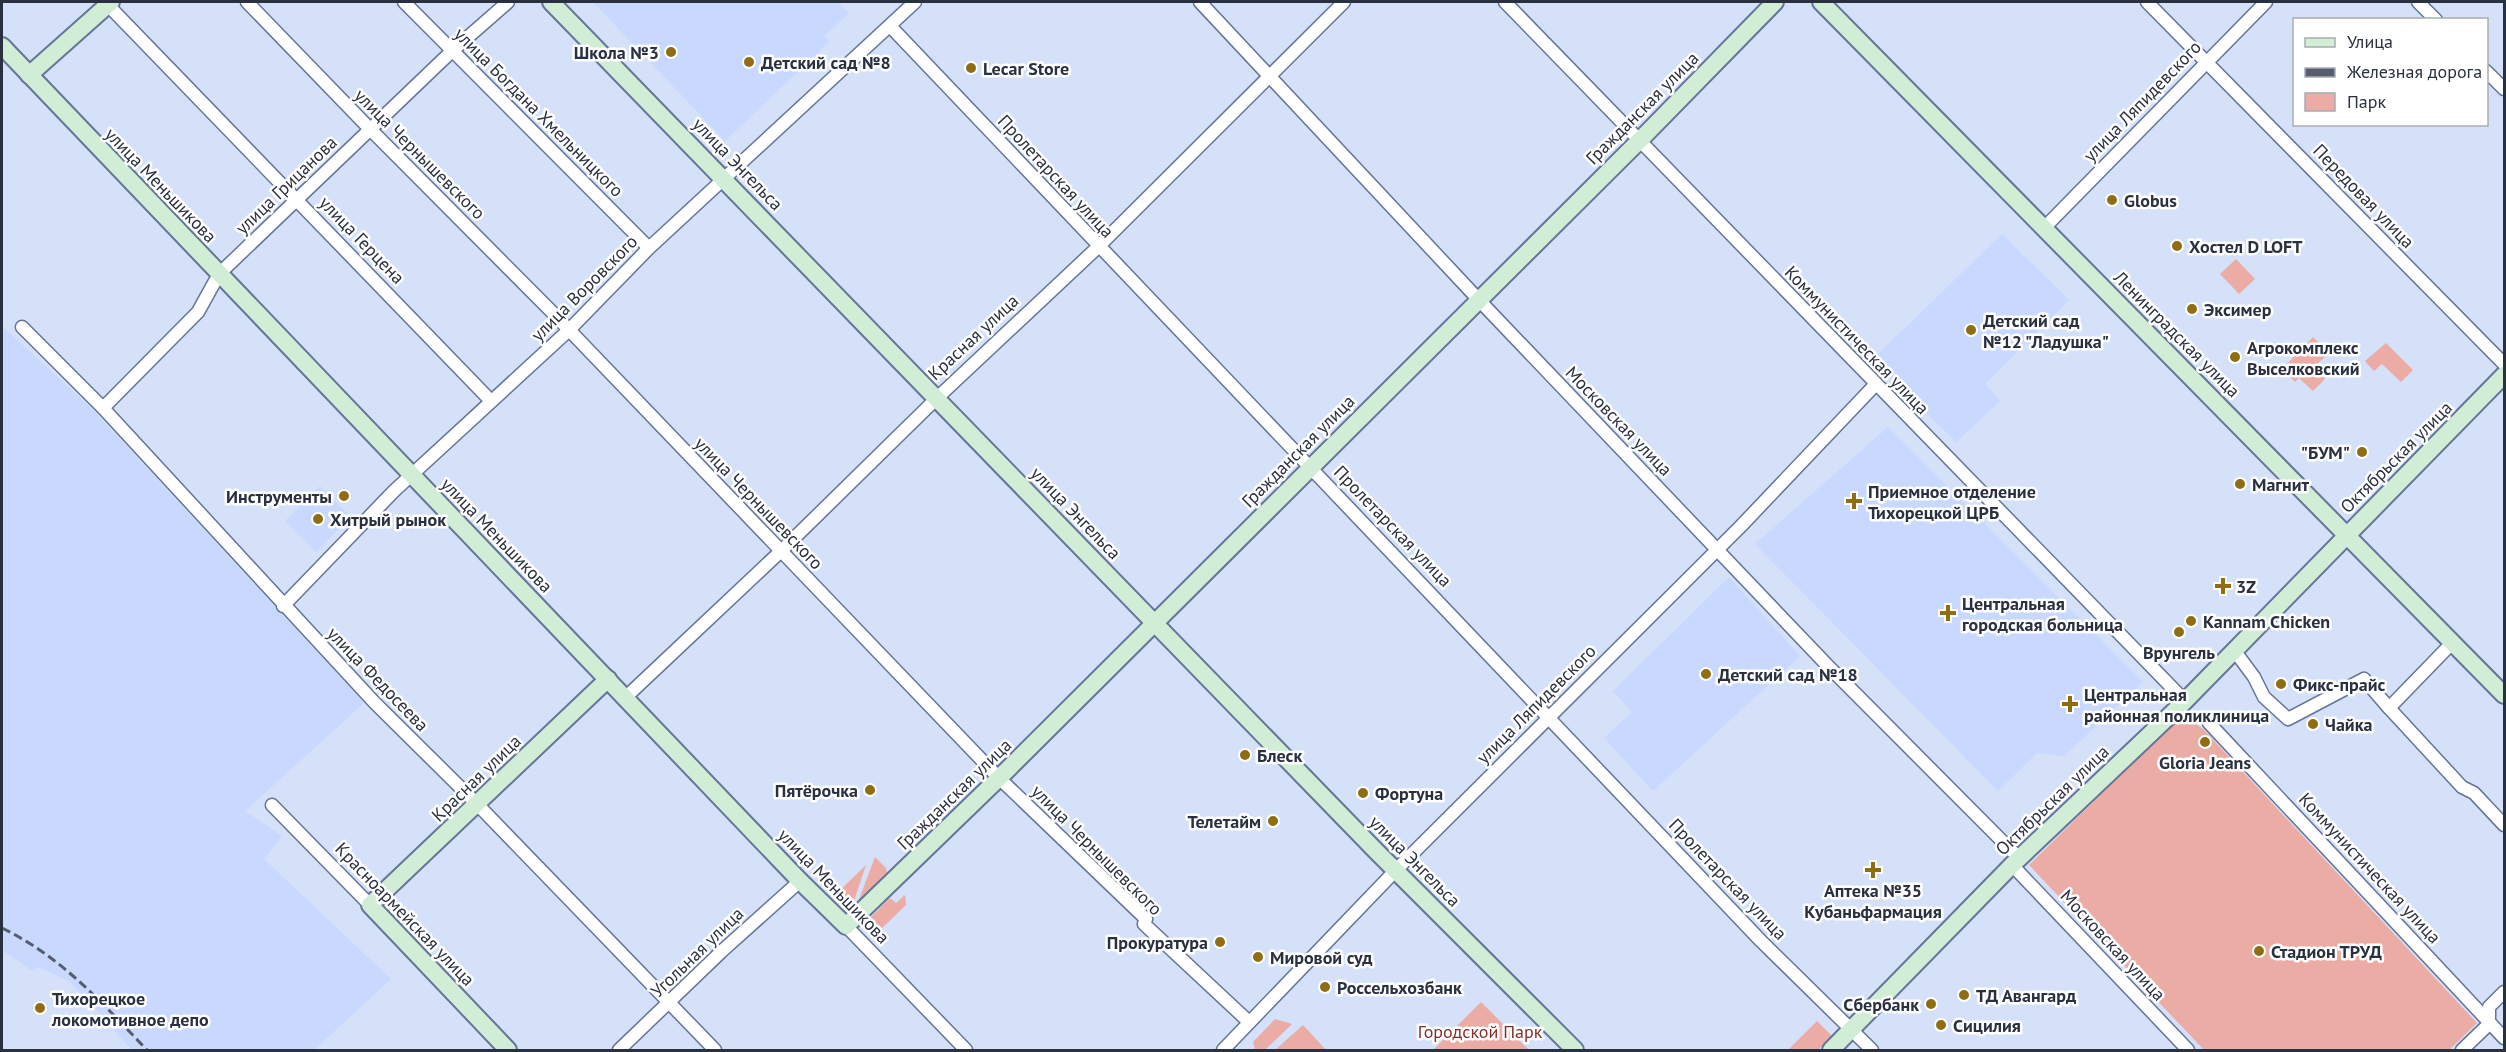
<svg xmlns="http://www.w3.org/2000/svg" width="2506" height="1052" font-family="'PT Sans',sans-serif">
	<rect width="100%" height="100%" fill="#d5e0f9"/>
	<g fill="#c8d8ff">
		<polygon points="593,2 838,2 849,13 824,36 829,42 725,141"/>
		<polygon points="2002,234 2069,300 1985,384 2000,401 1956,442 1872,360"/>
		<polygon points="2,326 92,409 364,703 245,811 282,836 264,859 391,979 314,1050 132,1050 70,982 39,967 31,970 2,950"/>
		<polygon points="1888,427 2143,682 2064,756 2037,753 1998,791 1755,544"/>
		<polygon points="320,486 351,517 316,552 285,521"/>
		<polygon points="1729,577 1800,656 1653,791 1604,738 1632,712 1613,691"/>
	</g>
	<g fill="#ebaca5">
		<polygon points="2236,259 2255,279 2239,294 2220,274"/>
		<polygon points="2313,337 2329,353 2314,367 2325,379 2313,391 2299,378 2295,382 2282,369"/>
		<polygon points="2386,343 2413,370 2401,382 2382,364 2374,371 2365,361"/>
		<polygon points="2183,714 2204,730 2477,1023 2449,1050 2204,1050 2029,865"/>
		<polygon points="875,857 886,868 888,877 865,900 858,902"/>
		<polygon points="866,865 854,901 848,904 837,893"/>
		<polygon points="905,895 906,905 880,930 869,919 890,898 896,903"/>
		<polygon points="1481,1002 1529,1050 1433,1050"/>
		<polygon points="1275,1019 1292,1024 1265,1050 1255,1050 1253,1042"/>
		<polygon points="1817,1021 1832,1036 1818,1050 1788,1050"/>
		<polygon points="1303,1025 1326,1050 1275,1050"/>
	</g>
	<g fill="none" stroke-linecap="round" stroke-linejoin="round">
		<g stroke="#657499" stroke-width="15">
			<g id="street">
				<polyline points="105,2 491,401"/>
				<polyline points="247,2 370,129 550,310 999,778 1146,919 1144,924 1249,1022"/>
				<polyline points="404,2 649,248"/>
				<polyline points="1200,2 1478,299 1828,666 2019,858"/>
				<polyline points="1505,2 2185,701"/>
				<polyline points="2147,2 2504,364"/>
				<polyline points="2418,2 2436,20"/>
				<polyline points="890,26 1761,941 1872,1050"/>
				<polyline points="2486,71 2504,89"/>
				<polyline points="2045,227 2266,2"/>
				<polyline points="22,327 103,408 374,702 477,804 715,1050"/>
				<polyline points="103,408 198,312 219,274 452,51 508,2"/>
				<polyline points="283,606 394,491 569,330 649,248 915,2"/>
				<polyline points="2234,650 2254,677 2264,697 2288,719 2364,679 2389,708 2453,642"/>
				<polyline points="626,697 781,551 936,399 1098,247 1344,2"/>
				<polyline points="2389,708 2462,787 2474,793 2504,825"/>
				<polyline points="2209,723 2504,1038"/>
				<polyline points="272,805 370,905"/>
				<polyline points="2012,865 2188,1050"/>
				<polyline points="846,926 966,1050"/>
				<polyline points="619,1050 722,951 800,881"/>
				<polyline points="1223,1050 1396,870 1741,526 1875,385"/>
				<polyline points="2462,1050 2489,1024 2489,1007 2504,992"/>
			</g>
		</g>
		<g stroke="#657499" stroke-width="20">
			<g id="secondary">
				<polyline points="551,2 1376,851 1575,1050"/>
				<polyline points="1821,2 2504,695"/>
				<polyline points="2,46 800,881 846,926 999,778 1640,140 1775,2"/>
				<polyline points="29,75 111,2"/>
				<polyline points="508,1050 370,905 608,679"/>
				<polyline points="1831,1050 2012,865 2185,701 2504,375"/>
			</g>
		</g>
		<use href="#street" stroke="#fff" stroke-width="12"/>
		<use href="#secondary" stroke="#d2edd5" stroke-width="16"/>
		<path stroke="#555d6f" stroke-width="3" stroke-dasharray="9 4.5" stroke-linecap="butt" d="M2 928C63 958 101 1002 147 1050"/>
	</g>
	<g fill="#8f6e13" stroke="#fff" stroke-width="2">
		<circle cx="671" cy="52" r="6"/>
		<circle cx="749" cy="62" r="6"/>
		<circle cx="971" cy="68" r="6"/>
		<circle cx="2112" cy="200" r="6"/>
		<circle cx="2177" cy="246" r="6"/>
		<circle cx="2192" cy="309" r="6"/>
		<circle cx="1971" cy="330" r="6"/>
		<circle cx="2235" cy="357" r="6"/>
		<circle cx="2362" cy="452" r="6"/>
		<circle cx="2240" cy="484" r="6"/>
		<circle cx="344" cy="496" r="6"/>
		<path d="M1851 492h6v6h6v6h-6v6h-6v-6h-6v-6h6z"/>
		<circle cx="318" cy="519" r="6"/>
		<path d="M2220 577h6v6h6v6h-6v6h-6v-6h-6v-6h6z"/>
		<path d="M1945 604h6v6h6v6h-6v6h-6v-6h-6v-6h6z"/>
		<circle cx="2191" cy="621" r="6"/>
		<circle cx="2179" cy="632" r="6"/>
		<circle cx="1706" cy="674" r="6"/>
		<circle cx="2281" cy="684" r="6"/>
		<path d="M2067 695h6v6h6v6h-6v6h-6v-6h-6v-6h6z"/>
		<circle cx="2313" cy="724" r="6"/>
		<circle cx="2205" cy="742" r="6"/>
		<circle cx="1245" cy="755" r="6"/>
		<circle cx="870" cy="790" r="6"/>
		<circle cx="1363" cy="793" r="6"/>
		<circle cx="1273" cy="821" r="6"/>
		<path d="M1870 861h6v6h6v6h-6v6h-6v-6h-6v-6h6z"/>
		<circle cx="1220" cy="942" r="6"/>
		<circle cx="2259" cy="951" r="6"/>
		<circle cx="1258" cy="957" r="6"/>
		<circle cx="1325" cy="987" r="6"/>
		<circle cx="1964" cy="995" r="6"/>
		<circle cx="1931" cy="1004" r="6"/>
		<circle cx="40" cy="1008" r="6"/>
		<circle cx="1941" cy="1025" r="6"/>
	</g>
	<g text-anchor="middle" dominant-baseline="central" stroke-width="5" stroke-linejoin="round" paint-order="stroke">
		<g font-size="18" font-weight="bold" fill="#293040" stroke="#fff" text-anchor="start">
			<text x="659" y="52" text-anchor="end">Школа №3</text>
			<text x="761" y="62">Детский сад №8</text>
			<text x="983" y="68">Lecar Store</text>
			<text x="2124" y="200">Globus</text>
			<text x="2189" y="246">Хостел D LOFT</text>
			<text x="2204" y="309">Эксимер</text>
			<text x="1983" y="320">Детский сад<tspan x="1983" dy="21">№12 "Ладушка"</tspan></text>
			<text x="2247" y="347">Агрокомплекс<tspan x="2247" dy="21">Выселковский</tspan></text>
			<text x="2350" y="452" text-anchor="end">"БУМ"</text>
			<text x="2252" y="484">Магнит</text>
			<text x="1868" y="491">Приемное отделение<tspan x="1868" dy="21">Тихорецкой ЦРБ</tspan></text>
			<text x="332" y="496" text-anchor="end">Инструменты</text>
			<text x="330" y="519">Хитрый рынок</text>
			<text x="2236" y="586">3Z</text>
			<text x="1962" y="603">Центральная<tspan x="1962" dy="21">городская больница</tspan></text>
			<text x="2203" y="621">Kannam Chicken</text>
			<text x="2179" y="652" text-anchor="middle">Врунгель</text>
			<text x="1718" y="674">Детский сад №18</text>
			<text x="2293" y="684">Фикс-прайс</text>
			<text x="2084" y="694">Центральная<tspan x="2084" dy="21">районная поликлиница</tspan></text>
			<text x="2325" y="724">Чайка</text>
			<text x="1257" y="755">Блеск</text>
			<text x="2205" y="762" text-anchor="middle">Gloria Jeans</text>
			<text x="858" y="790" text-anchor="end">Пятёрочка</text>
			<text x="1375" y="793">Фортуна</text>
			<text x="1261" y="821" text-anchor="end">Телетайм</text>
			<text x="1873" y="890" text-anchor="middle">Аптека №35<tspan x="1873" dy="21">Кубаньфармация</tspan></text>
			<text x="1208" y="942" text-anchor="end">Прокуратура</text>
			<text x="2271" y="951">Стадион ТРУД</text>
			<text x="1270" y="957">Мировой суд</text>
			<text x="1337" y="987">Россельхозбанк</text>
			<text x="1976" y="995">ТД Авангард</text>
			<text x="52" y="998">Тихорецкое<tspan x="52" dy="21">локомотивное депо</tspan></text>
			<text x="1919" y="1004" text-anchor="end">Сбербанк</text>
			<text x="1953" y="1025">Сицилия</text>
		</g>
		<g font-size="18" fill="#293040" stroke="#fff">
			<text transform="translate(2142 101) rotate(-46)">улица Ляпидевского</text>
			<text transform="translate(1642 108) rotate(-45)">Гражданская улица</text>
			<text transform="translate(539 112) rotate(45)">улица Богдана Хмельницкого</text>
			<text transform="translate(420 154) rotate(45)">улица Чернышевского</text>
			<text transform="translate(738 164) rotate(46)">улица Энгельса</text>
			<text transform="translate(1056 176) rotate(47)">Пролетарская улица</text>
			<text transform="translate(161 185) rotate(46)">улица Меньшикова</text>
			<text transform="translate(286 185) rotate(-44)">улица Грицанова</text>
			<text transform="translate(2364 196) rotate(46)">Передовая улица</text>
			<text transform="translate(362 240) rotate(46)">улица Герцена</text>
			<text transform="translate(584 288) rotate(-45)">улица Воровского</text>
			<text transform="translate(2177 334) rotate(45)">Ленинградская улица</text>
			<text transform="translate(973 337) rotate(-43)">Красная улица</text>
			<text transform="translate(1857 340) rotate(46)">Коммунистическая улица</text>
			<text transform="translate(1619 421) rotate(46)">Московская улица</text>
			<text transform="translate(1298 451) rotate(-45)">Гражданская улица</text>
			<text transform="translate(2396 457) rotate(-45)">Октябрьская улица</text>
			<text transform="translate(759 503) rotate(46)">улица Чернышевского</text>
			<text transform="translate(1076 513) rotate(46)">улица Энгельса</text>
			<text transform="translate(1393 526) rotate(46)">Пролетарская улица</text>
			<text transform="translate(497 535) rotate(46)">улица Меньшикова</text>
			<text transform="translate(378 679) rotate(46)">улица Федосеева</text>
			<text transform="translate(1536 704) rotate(-45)">улица Ляпидевского</text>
			<text transform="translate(476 778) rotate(-44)">Красная улица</text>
			<text transform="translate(954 794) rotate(-44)">Гражданская улица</text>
			<text transform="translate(2052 800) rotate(-44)">Октябрьская улица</text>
			<text transform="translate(1097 850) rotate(45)">улица Чернышевского</text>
			<text transform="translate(1415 861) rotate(45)">улица Энгельса</text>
			<text transform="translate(2370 868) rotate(47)">Коммунистическая улица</text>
			<text transform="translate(1728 879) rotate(46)">Пролетарская улица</text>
			<text transform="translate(834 886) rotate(46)">улица Меньшикова</text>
			<text transform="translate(405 914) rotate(46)">Красноармейская улица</text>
			<text transform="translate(2113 945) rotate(47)">Московская улица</text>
			<text transform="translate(697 952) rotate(-44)">Угольная улица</text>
		</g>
		<g font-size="18" fill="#832e29" stroke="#fff">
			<text x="1480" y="1031">Городской Парк</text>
		</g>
	</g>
	<rect width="2506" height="1052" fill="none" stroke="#293040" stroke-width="6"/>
	<rect x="2293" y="18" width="195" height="108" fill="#ffffff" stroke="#a9acb3" stroke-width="1.5"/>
	<rect x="2305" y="38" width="30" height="9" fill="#d2edd5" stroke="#a9acb3" stroke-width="1.5"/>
	<text x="2347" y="48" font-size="18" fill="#293040">Улица</text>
	<rect x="2305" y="68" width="30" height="9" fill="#555d6f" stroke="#a9acb3" stroke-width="1.5"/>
	<text x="2347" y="78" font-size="18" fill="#293040">Железная дорога</text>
	<rect x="2305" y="93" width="30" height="18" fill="#ebaca5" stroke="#a9acb3" stroke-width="1.5"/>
	<text x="2347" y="108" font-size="18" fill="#293040">Парк</text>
</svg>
